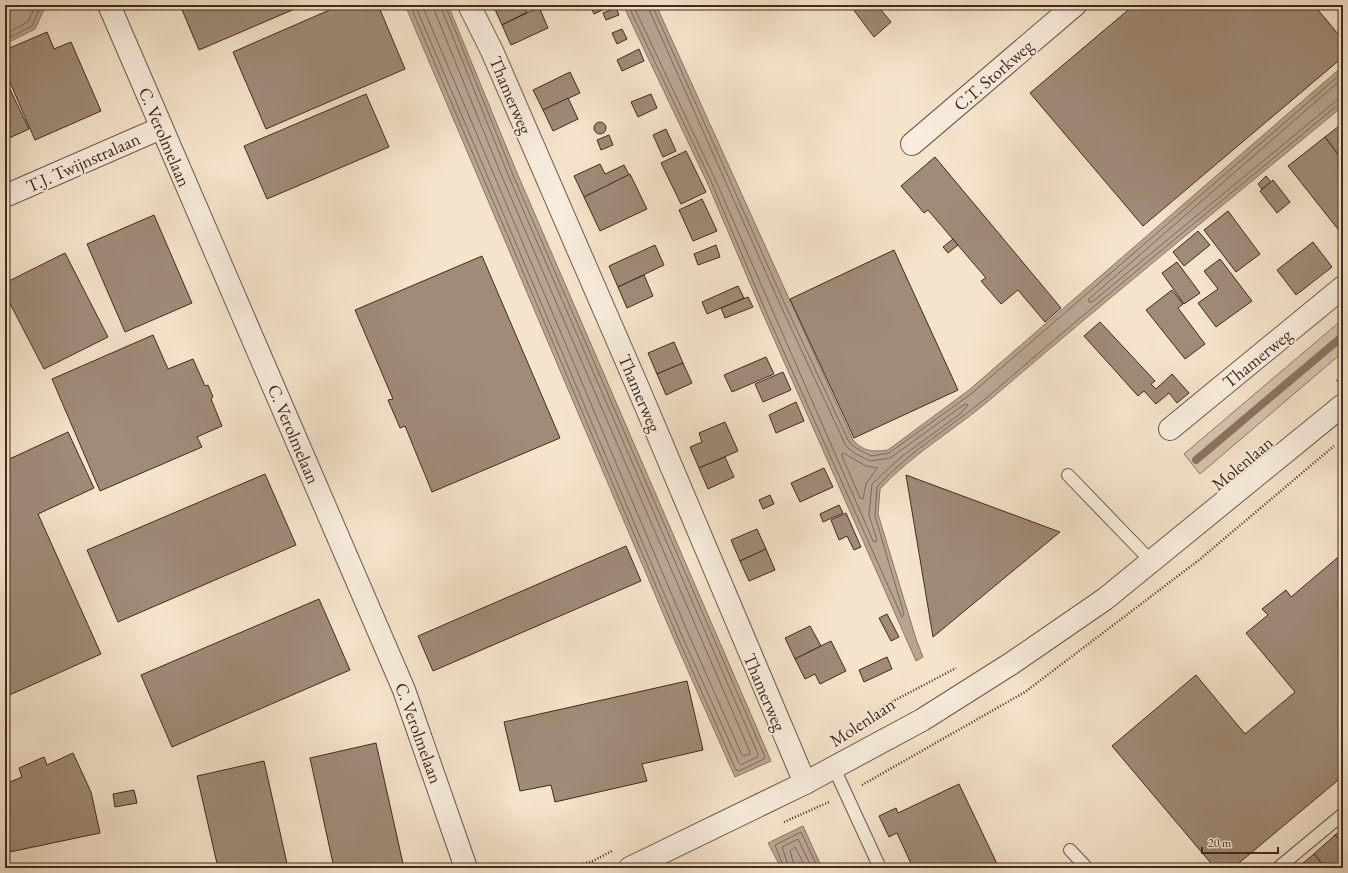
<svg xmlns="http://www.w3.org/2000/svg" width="1348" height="873" font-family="'EB Garamond',serif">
	<rect width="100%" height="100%" fill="#f5e4cc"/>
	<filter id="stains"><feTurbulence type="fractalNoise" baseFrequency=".005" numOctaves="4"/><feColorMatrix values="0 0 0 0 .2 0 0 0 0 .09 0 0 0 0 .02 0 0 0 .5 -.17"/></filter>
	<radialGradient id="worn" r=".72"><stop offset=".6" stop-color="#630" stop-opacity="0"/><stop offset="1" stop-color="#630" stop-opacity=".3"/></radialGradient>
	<polygon fill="#d6c4ae" stroke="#8c7766" points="1343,319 1343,352 1200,474 1184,454"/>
	<g fill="#b8a591" stroke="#887463">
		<polygon points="5,5 46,5 35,29 5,44"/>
		<polygon points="405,5 448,5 517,173 771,761 735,777 674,639"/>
		<path d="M623 5H656L853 440C864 452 873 452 888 450L969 390 1343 66V106C1226 203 1107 299 992 398 956 429 912 454 880 489L878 514 916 639 923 657 916 661 763 314 707 182Z"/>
		<polygon points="803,826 822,868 781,868 768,843"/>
	</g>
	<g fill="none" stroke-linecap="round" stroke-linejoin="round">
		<g stroke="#7c6858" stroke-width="1">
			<polyline points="410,5 678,638 736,770 739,771 764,759 765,757 513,175 445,5"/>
			<polyline points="415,5 682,636 739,763 741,765 757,757 758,754 509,177 440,5"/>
			<polyline points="422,5 688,633 742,755 744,756 750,754 750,752 503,179 435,12 434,5"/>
			<path d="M628 5 711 181 766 312 902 617 904 614 875 516 877 487C909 451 953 426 990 395 1104 296 1222 201 1339 104L1343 103"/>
			<polyline points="633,5 715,179 864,520 873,541 876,542 877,540 869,515 872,484 901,457 960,414 968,405 965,404 890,458 870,461 854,453 846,446 779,302 647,5"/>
			<polyline points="652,5 783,300 849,442 856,448 871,456 889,453 971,394 1343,72"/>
			<polyline points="5,34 28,22 36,5"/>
			<polyline points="5,40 32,26 41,5"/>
			<polyline points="1343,78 1089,299 1089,302 1092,302 1336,101 1343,98"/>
			<polygon points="845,454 866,466 877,468 866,484 863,499 860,498 842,456 842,454"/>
			<polyline points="784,868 775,845 801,832 818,868"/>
			<polyline points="789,868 782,847 798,839 812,868"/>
			<polyline points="795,868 790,851 795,847 806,868"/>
		</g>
		<polyline stroke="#887463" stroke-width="8" points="1196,460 1343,336"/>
	</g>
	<g fill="#9f8b78" stroke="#412a1e">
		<polygon points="180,5 304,5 199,50"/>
		<polygon points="341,5 378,5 405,69 266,129 233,52"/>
		<polygon points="493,5 524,5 527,12 502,25"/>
		<polygon points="590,5 613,5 594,14"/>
		<polygon points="850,5 888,5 881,10 891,22 874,37"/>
		<polygon points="1134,5 1314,5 1343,40 1343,57 1143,226 1030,93"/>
		<polygon points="539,7 548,28 511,45 502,25"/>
		<polygon points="616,8 619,15 606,20 603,13"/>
		<polygon points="622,29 627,39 617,44 612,33"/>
		<polygon points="47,32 54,49 71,42 101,111 35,140 5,71 5,50"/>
		<polygon points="639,49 644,61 622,71 617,60"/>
		<polygon points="570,72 580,93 543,110 533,90"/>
		<polygon points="5,79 29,129 5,140"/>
		<polygon points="366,94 389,147 267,199 244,146"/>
		<polygon points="651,94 657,108 638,117 631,102"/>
		<polygon points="568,98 578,119 553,131 543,110"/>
		<circle cx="600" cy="128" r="6"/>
		<polygon points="1343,123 1343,161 1325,137"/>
		<polygon points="666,129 676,151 663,157 653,135"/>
		<polygon points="609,135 613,145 601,150 597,140"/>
		<polygon points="1325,137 1343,161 1343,231 1341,233 1288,166"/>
		<polygon points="686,151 706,192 681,204 661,163"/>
		<polygon points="935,157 1061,308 1045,322 1018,290 1001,304 981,281 986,278 928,210 924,213 901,186"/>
		<polygon points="600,164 605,174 624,165 629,175 584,197 574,176"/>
		<polygon points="630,174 647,209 600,231 584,197"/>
		<polygon points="1266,176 1271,182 1262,189 1258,184"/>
		<polygon points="1273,180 1290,202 1277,213 1260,191"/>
		<polygon points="702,199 717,231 693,241 679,210"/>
		<polygon points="1228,211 1260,254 1236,272 1204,230"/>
		<polygon points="154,215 192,303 125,332 87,244"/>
		<polygon points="1198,231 1210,245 1184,266 1173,252"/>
		<polygon points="953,239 958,245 948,253 943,247"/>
		<polygon points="1313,242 1332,267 1296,295 1277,270"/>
		<polygon points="655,245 664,265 618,287 609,266"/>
		<polygon points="716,245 720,257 698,265 694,254"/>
		<polygon points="894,250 958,390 854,438 790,299"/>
		<polygon points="65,253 108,337 44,369 5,294 5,283"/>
		<polygon points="482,256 560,438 432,492 405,426 400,428 388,400 393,399 355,310"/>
		<polygon points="1220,259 1252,301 1216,327 1198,303 1218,289 1204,271"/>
		<polygon points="1177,262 1200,293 1184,304 1162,273"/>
		<polygon points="644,275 653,296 627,308 618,287"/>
		<polygon points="738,286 744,298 707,314 702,302"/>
		<polygon points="1172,290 1183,304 1178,308 1205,344 1185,359 1146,310"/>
		<polygon points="748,297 753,307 725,318 721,308"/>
		<polygon points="1100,322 1155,381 1151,384 1156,389 1172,374 1189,393 1177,403 1169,393 1156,404 1144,391 1138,396 1084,336"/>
		<polygon points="153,335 168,369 193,359 205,386 208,385 213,397 211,399 222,426 197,437 202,447 100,491 52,379"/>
		<polygon points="674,342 683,363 657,374 648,353"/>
		<polygon points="766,357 774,374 732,392 724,375"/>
		<polygon points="683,363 692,383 666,395 657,374"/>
		<polygon points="783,372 791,390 763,402 755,384"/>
		<polygon points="796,402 804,421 776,433 769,415"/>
		<polygon points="725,422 738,451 699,468 690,447 702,442 699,433"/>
		<polygon points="68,432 94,488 38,514 101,654 5,697 5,461"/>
		<polygon points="725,457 734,477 708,489 699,468"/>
		<polygon points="824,468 833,487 800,502 791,483"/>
		<polygon points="265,474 296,545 118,622 87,550"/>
		<polygon points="906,475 1060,532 933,637"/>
		<polygon points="770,495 774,504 763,509 759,500"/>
		<polygon points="839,505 843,513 823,522 820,514"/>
		<polygon points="846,513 861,547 854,550 847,536 839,540 831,520"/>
		<polygon points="757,529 766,549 740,561 731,540"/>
		<polygon points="626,546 641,581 433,671 418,636"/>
		<polygon points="766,549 775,570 749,581 740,561"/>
		<polygon points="1343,553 1343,776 1233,868 1215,868 1112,746 1196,675 1245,734 1295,692 1246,633 1268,615 1262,609 1286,590 1291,597"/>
		<polygon points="319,599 350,670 172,747 141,675"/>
		<polygon points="887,614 899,637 891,641 879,618"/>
		<polygon points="810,626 821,646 795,659 785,638"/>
		<polygon points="831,641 846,671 820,684 815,674 805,679 795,659"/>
		<polygon points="887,657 892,669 864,682 859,670"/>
		<polygon points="687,681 703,750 642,764 647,781 555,802 551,785 520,791 504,722"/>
		<polygon points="376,743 404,868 334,868 310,758"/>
		<polygon points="73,753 91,792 100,833 5,853 5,784 22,777 19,768 44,757 47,765"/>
		<polygon points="264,761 288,868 218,868 197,776"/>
		<polygon points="959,784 999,868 913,868 897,833 889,837 879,816 896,808 898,813"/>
		<polygon points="134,790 137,803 115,807 113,794"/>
		<polygon points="1343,829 1343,844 1335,835"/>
		<polygon points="1335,835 1343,844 1343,868 1326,868 1314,854"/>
		<polygon points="1314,854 1326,868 1297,868"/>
	</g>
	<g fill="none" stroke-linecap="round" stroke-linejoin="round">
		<g stroke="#6e584a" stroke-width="14">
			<g id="service">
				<polyline points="1068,475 1151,561"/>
				<polyline points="834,768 880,868"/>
				<polyline points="1070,850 1087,868"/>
				<polyline points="1278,868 1343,814"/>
			</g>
		</g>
		<g stroke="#6e584a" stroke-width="24">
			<g id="minor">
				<polyline points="109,5 404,690 466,868"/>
				<polyline points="469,5 492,51 639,390 805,783"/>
				<polyline points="912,144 1075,5"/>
				<polyline points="5,196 161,128"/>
				<polyline points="1170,429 1343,287"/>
			</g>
		</g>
		<g stroke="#6e584a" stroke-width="24">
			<polyline id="tertiary" points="630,868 805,783 922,720 1012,663 1105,599 1343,405"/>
		</g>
		<g stroke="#412a1e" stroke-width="2.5" stroke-dasharray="1 2" stroke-linecap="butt">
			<polyline points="1337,381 1343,376"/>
			<polyline points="860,724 884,706 956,668"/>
			<polyline points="862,785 1025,692 1199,560 1334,446"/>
			<polyline points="784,822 829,802"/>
			<polyline points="569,868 593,861 612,851"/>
		</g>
		<use href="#service" stroke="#f8edde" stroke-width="12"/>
		<use href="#minor" stroke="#f8edde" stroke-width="22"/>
		<use href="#tertiary" stroke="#f8edde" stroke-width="22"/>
	</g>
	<g text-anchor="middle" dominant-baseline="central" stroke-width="3.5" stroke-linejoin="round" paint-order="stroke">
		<g font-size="18" fill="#412a1e" stroke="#f8edde">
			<text transform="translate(993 75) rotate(-41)">C.T. Storkweg</text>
			<text transform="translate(511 95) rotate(67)">Thamerweg</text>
			<text transform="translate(165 137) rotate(67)">C. Verolmelaan</text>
			<text transform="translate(83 162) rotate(-24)">T.J. Twijnstralaan</text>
			<text transform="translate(1257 358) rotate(-39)">Thamerweg</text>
			<text transform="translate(640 393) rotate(67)">Thamerweg</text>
			<text transform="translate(294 434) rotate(67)">C. Verolmelaan</text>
			<text transform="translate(1242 463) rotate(-40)">Molenlaan</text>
			<text transform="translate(765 692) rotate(67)">Thamerweg</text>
			<text transform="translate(862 722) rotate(-33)">Molenlaan</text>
			<text transform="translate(419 733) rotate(70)">C. Verolmelaan</text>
		</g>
	</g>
	<rect width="1348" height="873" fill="none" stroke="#f5e4cc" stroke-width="20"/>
	<rect x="6" y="6" width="1336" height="861" fill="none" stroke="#412a1e" stroke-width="2"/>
	<rect x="10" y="10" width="1328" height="853" fill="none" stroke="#412a1e"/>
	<path d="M1202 847v6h76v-6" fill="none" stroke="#412a1e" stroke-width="2"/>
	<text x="1208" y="847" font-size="12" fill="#412a1e" stroke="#f8edde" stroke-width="3" paint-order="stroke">20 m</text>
	<rect width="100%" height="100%" filter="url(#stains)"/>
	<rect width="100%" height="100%" fill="url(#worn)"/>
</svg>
